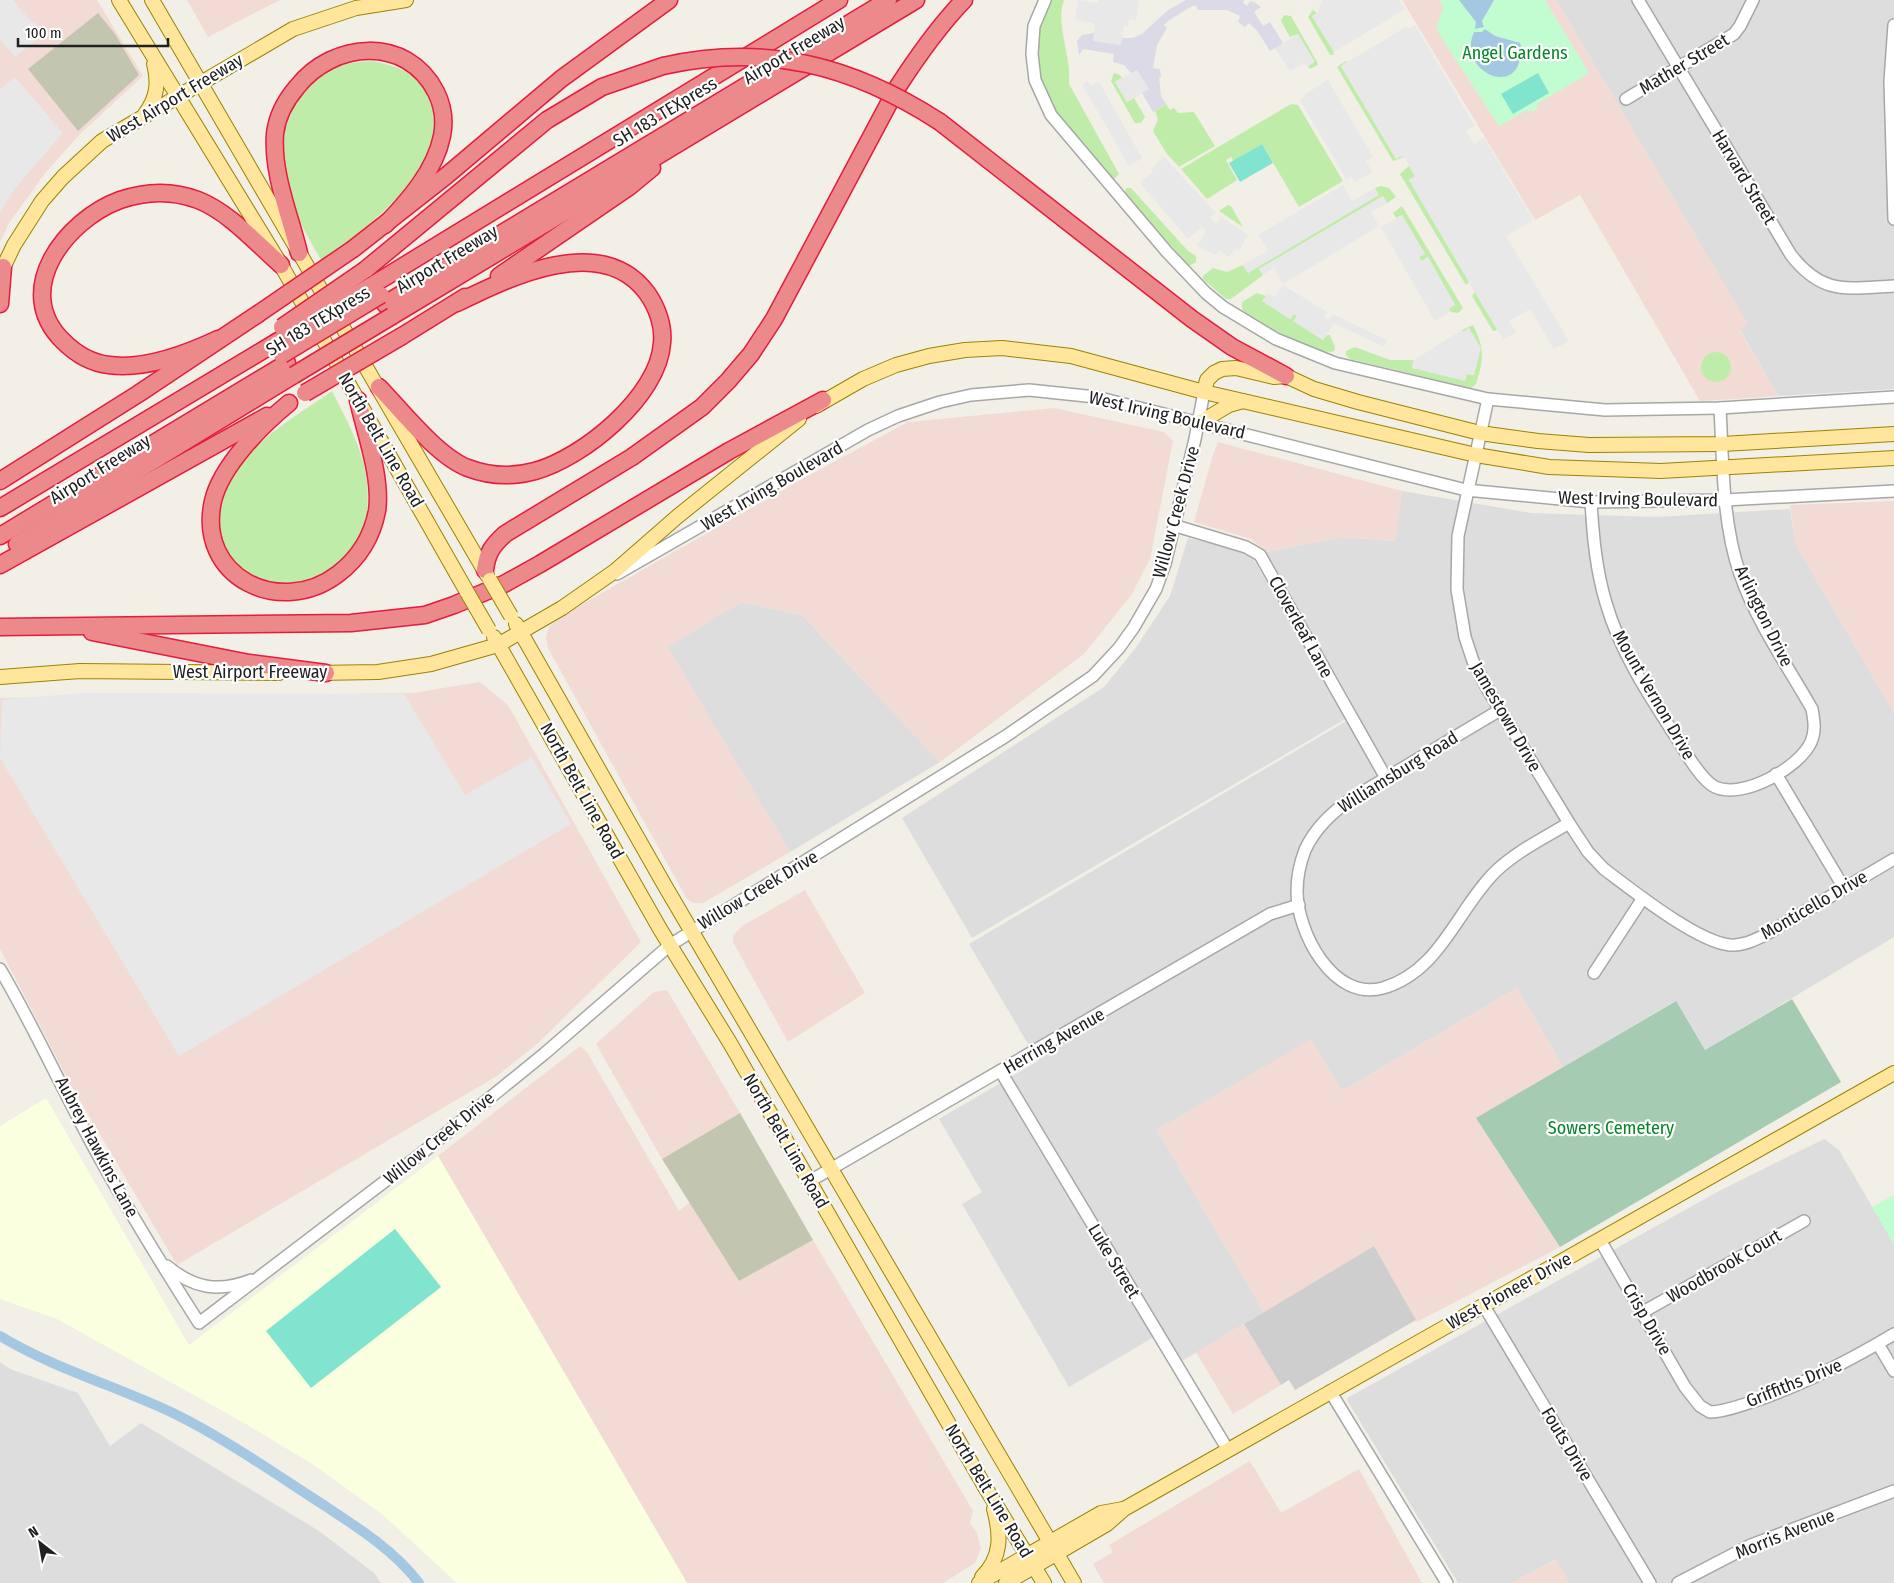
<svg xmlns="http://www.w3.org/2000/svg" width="1894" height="1583" font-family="'Fira Sans Condensed',sans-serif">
	<rect width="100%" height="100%" fill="#f1efe6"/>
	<g fill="#dedddd">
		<polygon points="1556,0 1894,0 1894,389 1778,396 1739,328 1747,323"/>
		<polygon points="1402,491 1531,513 1657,517 1790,509 1796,545 1894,713 1894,937 1705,1050 1675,1001 1563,1067 1517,988 1342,1091 1311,1040 1157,1130 1264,1312 1182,1361 1164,1331 1069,1387 962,1204 982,1192 939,1119 1038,1061 969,944 1358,714 1266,552 1341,537 1395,541"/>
		<polygon points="1188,538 1239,551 1252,557 1347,718 972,938 902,818 1104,687 1135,649 1170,596"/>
		<polygon points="741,602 802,615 940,762 790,852 667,647"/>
		<polygon points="1824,1139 1839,1150 1894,1244 1894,1583 1569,1583 1555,1560 1512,1583 1458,1583 1347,1400 1349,1397 1721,1190"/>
		<polygon points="0,1362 10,1369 78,1393 110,1446 141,1423 319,1531 374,1573 381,1583 0,1583"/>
	</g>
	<g fill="#f2dbd4">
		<polygon points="0,0 97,0 143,76 80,134 46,172 9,223 0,242"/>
		<polygon points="187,0 280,0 208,37"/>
		<polygon points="1402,0 1556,0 1748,324 1739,329 1778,396 1700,401 1580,195 1535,220"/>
		<polygon points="1054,408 1164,432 1173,441 1150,559 1132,594 1084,654 940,762 802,615 741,602 668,647 790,852 703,903 693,903 687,899 548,648 546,637 549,627 558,618 804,478 908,422"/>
		<polygon points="1218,442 1402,491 1396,541 1341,537 1266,552 1251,539 1194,522 1212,458"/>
		<polygon points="1894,501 1894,713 1796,545 1790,505"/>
		<polygon points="480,682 508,705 641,942 538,1043 497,1076 177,1265 72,1087 0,949 0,698 413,693"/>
		<polygon points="805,890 865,993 788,1042 733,942 733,936 742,926"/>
		<polygon points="1517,988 1563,1067 1477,1118 1560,1247 1417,1322 1374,1246 1264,1312 1157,1130 1311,1039 1342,1091"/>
		<polygon points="667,990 740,1113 662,1159 596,1044 654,992"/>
		<polygon points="580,1046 587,1052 679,1211 690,1202 739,1281 813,1240 973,1511 970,1523 977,1533 981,1548 975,1563 943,1583 687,1583 438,1156"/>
		<polygon points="1244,1324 1281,1385 1233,1414 1196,1352"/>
		<polygon points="1250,1461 1281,1513 1359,1469 1422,1583 1104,1583 1093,1564 1113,1552 1109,1545"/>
		<polygon points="1556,1560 1569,1583 1512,1583"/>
	</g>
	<polygon fill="#faffe0" points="46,1098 189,1345 438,1156 687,1583 457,1583 383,1515 317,1467 246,1424 57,1319 0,1299 0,1126"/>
	<polygon fill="#cecece" points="1374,1246 1416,1320 1295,1390 1289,1380 1281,1385 1244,1324"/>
	<g fill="#c2c6b0">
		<polygon points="98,13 115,34 139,75 78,131 28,69"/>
		<polygon points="740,1113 813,1240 739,1281 662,1159"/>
	</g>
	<g fill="#bfeda9">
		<path d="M1049 0H1064C1055 23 1072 58 1069 84L1119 174 1113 180 1060 124 1040 79 1035 58 1040 20Z"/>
		<polygon points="1313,10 1317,13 1312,16 1334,52 1333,55 1330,55 1308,17"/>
		<polygon points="1284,15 1291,16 1317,62 1318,65 1310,69 1308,66 1314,62 1298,34 1290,37 1281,21"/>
		<path d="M371 61C401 67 418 72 430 102 456 163 363 231 322 262 309 238 293 213 286 186 275 147 289 87 330 69 343 63 357 62 371 61Z"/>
		<polygon points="1346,61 1347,62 1341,66 1396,159 1403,155 1404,157 1393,161 1337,67"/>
		<polygon points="1114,73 1120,75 1122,78 1115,82 1127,102 1134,98 1145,117 1141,123 1135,123 1111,81"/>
		<polygon points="1166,104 1170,110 1174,108 1178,113 1194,112 1215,146 1179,167 1167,154 1153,131 1158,119 1155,111"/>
		<polygon points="1291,104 1298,105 1343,181 1299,207 1262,144 1233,161 1231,157 1226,160 1237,180 1207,199 1181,169"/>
		<polygon points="1409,166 1415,176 1409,180 1469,282 1466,285 1400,174"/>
		<polygon points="1381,186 1389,188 1396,197 1387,203 1383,196 1259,269 1263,275 1231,299 1226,299 1203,279 1203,276 1213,268 1227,272 1243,265 1248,273 1378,195 1375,188"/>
		<polygon points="1126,188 1131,188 1188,251 1196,256 1196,262 1189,266 1125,194"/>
		<polygon points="1228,205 1231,206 1243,227 1219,211"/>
		<polygon points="1402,206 1463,308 1458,313 1451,312 1449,308 1455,305 1428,257 1421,261 1419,257 1425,254 1402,215 1396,218 1393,213"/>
		<polygon points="1475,292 1498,330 1493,331 1472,296"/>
		<path d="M1257 293 1266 296 1263 301 1290 319 1294 314 1297 316 1294 321 1323 340 1327 335H1330L1335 347 1334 351C1320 358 1255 320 1242 310V302Z"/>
		<path d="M1473 325C1485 349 1484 359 1476 384L1471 388 1350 359 1346 355V351L1355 347 1390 360H1414L1412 367 1474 375 1469 328 1463 332 1462 330Z"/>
		<circle cx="1716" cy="367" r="15"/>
		<path d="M332 391C345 417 361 445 366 475 369 494 369 520 360 538 343 575 293 596 254 580 248 578 242 570 237 565 205 536 218 491 243 461 267 432 302 412 332 391Z"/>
	</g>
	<polygon fill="#a5cbb2" points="1792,999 1841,1082 1560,1247 1476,1118 1676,1001 1705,1050"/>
	<g fill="#c1fdd0">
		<polygon points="1439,0 1545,0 1589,73 1537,104 1537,109 1532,112 1527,110 1499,126 1439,34 1437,27 1443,7"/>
		<polygon points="1894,1195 1894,1244 1872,1207"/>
	</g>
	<g fill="#80e4cf">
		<polygon points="1538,73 1549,93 1513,114 1501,94"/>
		<polygon points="1262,144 1273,163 1240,182 1229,163"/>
		<polygon points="395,1229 441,1287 311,1388 266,1331"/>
	</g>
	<g fill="#e8e8e8">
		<polygon points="0,0 13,0 29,19 47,32 15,57 0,40"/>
		<polygon points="1078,0 1098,3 1099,0 1139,0 1136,20 1129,19 1128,27 1124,26 1121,45 1093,41 1095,24 1075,20"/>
		<polygon points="1322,0 1399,0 1405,9 1334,52 1312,16 1317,13"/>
		<polygon points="1415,25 1475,126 1466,131 1474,144 1484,138 1533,220 1506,236 1569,341 1554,349 1530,309 1509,321 1516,332 1503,340 1409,180 1415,176 1404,157 1403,156 1396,159 1341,66 1406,27 1408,29"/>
		<polygon points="1298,34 1315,62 1307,67 1304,63 1290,71 1275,48"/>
		<polygon points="1137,69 1149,89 1127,102 1115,82"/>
		<polygon points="15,77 63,133 13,191 0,213 0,89"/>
		<polygon points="1328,80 1373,157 1366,161 1372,172 1355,182 1351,176 1346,179 1300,100 1306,96 1305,94"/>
		<polygon points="1088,81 1091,86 1099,82 1142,158 1129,166 1082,84"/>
		<polygon points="1164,157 1216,213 1210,218 1217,224 1221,217 1248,235 1239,250 1235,249 1229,257 1219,250 1216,255 1197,246 1206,231 1202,227 1188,239 1140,183 1153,172 1151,169"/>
		<polygon points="1343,185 1352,201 1375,188 1379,195 1248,273 1243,265 1268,251 1258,235"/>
		<polygon points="1383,196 1387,203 1371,212 1379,226 1283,284 1274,268 1263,275 1259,269"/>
		<polygon points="1402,215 1425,254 1419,257 1421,261 1428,257 1455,305 1449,308 1451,311 1435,321 1381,227"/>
		<polygon points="1283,285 1327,312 1324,318 1329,320 1332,314 1387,340 1384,347 1334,323 1323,340 1293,321 1297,316 1294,314 1290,319 1262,301 1268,293 1275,297"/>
		<polygon points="1469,328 1481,348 1474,375 1467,374 1465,381 1412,368 1414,360 1462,330 1463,332"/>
		<polygon points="81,693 404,694 465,795 532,757 571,824 179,1056 0,758 2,700"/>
	</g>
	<polygon fill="#dcdae7" points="1186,0 1244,0 1243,3 1247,6 1250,1 1254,2 1261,7 1254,12 1263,26 1270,22 1283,43 1270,51 1258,32 1249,23 1245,27 1238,22 1240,16 1227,10 1198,10 1196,6 1192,6 1168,21 1164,25 1167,28 1157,45 1153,68 1160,69 1161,77 1159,77 1161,96 1166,104 1153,112 1142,93 1149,89 1137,70 1131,73 1124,65 1113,62 1114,54 1083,49 1079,55 1077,41 1082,35 1094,33 1093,41 1121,45 1122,38 1132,38 1142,34 1168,10"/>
	<g fill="#a4c8e1">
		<polygon points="1459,0 1494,0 1482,21 1484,27 1475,29 1476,22"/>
		<path d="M1485 29 1495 36 1520 43C1522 48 1521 52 1520 58 1514 97 1457 70 1474 32H1482Z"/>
	</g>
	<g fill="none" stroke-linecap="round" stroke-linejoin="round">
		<path stroke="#a4c8e1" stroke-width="10" d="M0 1336C55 1369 116 1386 173 1413 224 1438 271 1471 319 1502 354 1525 393 1549 419 1583"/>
		<g stroke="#a7a7a7" stroke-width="14">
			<g id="minor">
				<polyline points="1045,0 1034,26 1032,54 1035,80 1051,115 1167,252 1206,293 1223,307 1276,339 1335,363 1488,399 1605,410 1720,408 1894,397"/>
				<path d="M1638 0 1791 255C1823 296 1847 288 1894 286"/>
				<polyline points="1894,25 1890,81 1894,219"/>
				<polyline points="1626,99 1734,34 1740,26 1753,0"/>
				<path d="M1488 399 1458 536 1457 589 1465 637 1473 661 1488 690 1569 823 1588 852 1604 869C1632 890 1697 942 1730 945 1742 946 1752 941 1763 936L1894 859"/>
				<path d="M1591 502C1593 536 1596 570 1606 603 1620 652 1650 697 1678 740 1686 753 1701 780 1715 787 1743 800 1800 767 1811 742 1816 731 1814 720 1812 709 1787 665 1756 621 1740 574 1722 523 1723 461 1720 408"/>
				<polyline points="1176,526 1246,547 1260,555 1386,778"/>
				<polyline points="617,574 868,430 898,416 940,402 971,395 1029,390 1096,397 1466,490 1591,502 1725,500 1894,491"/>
				<path d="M1500 710 1356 796C1334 810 1316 826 1305 850 1300 863 1297 877 1297 891 1297 932 1333 1002 1383 988 1441 971 1457 909 1496 871 1517 851 1544 838 1569 823"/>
				<polyline points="1776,774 1844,888"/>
				<path d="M0 969C30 1020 55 1074 83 1127 118 1194 158 1259 199 1323L422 1153 544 1054 670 945 1006 736 1093 676 1119 648 1134 627 1156 589 1165 564 1195 439 1204 392"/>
				<polyline points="1594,973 1643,898"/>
				<polyline points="1001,1072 1228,1450"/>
				<polyline points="810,1181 1270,914 1299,905"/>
				<path d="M1600 1240 1685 1387 1700 1406 1710 1412C1725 1412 1741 1405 1755 1401 1804 1384 1849 1361 1894 1334"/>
				<path d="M167 1266C193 1288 218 1293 251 1280"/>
				<polyline points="1484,1306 1650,1583"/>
				<polyline points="1643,1312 1804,1221"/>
				<polyline points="1878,1344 1894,1371"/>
				<polyline points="1330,1391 1447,1583"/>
				<polyline points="1678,1583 1751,1545 1894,1491"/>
			</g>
		</g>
		<g stroke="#9b8400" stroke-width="16">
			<g id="major">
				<polyline points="119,0 281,265 467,592"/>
				<polyline points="152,0 487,575"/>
				<path d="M145 114C157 98 159 83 154 64"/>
				<polyline points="0,274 14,245 42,201 63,177 102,141 293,29 356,8 406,0"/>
				<polyline points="1204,392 1207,380 1214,373 1222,369 1236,368 1274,377 1286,376 1314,389 1358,402 1480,433 1538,441 1589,445 1722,444 1894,434"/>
				<polyline points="816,406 863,379 896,365 929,356 965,350 1002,348 1071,356 1204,392 1476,455 1549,467 1661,471 1894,458"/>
				<polyline points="1199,423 1229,405 1243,401"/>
				<polyline points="516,624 665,886 1074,1583"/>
				<polyline points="494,637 660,929 730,1043 985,1487 1044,1583"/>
				<polyline points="315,673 378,672 431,664 498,645 562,608 615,571 678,516 799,419"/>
				<polyline points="0,677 80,671 279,673"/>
				<path d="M982 1577C1002 1557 1001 1535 994 1509"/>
				<polyline points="979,1583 1101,1513 1123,1509"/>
				<polyline points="1006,1583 1107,1524 1124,1509 1894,1073"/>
			</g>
		</g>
		<g stroke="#e51c3d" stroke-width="19">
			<g id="highway">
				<polyline points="940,122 1192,319 1232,347 1286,376"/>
				<polyline points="353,249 446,176 561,79 669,0"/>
				<path d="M299 253C290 215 272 174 275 134 277 116 285 101 297 87 333 41 407 35 436 92 443 106 445 121 442 136 435 171 408 201 385 225"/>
				<polyline points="365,270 547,120 602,87 663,66"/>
				<polyline points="499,276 629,187 652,168"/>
				<polyline points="374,284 839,0"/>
				<polyline points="0,304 3,267"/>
				<polyline points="385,304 888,0"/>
				<polyline points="392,316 916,0"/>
				<polyline points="402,336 465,297"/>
				<path d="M218 339C186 354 145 370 109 365 90 363 76 354 63 341 11 290 66 220 120 200 146 191 172 190 198 200 229 212 256 243 281 265"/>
				<path d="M379 387C401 410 438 457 468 468 489 476 513 477 535 471 583 458 659 396 662 343 664 326 657 307 647 293 602 232 510 277 457 303"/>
				<path d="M289 403C262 425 221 466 213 501 196 577 280 618 338 574 359 558 372 537 377 511 382 478 365 432 358 400"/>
				<polyline points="0,481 138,394 258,314"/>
				<polyline points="0,508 275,343"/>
				<polyline points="0,536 287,363"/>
				<polyline points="17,544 294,375"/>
				<polyline points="0,565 267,416"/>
				<path d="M485 570C487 553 492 546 505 534L632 457 702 407 728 381 751 354 774 319 897 88C917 57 938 27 964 0"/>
				<polyline points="0,627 351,623 425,615 454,605 504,584 540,564 729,451 823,400"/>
				<polyline points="92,632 249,663 326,673"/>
			</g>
		</g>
		<use href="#minor" stroke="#fff" stroke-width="11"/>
		<use href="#major" stroke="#ffe69c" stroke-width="14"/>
		<use href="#highway" stroke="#ec898a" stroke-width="16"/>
		<g stroke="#9b8400" stroke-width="16" stroke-linecap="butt">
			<g id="major-bridge">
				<polyline points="490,580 511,616"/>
				<polyline points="467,592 489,630"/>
			</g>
		</g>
		<g stroke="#e51c3d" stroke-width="19" stroke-linecap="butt">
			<g id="highway-bridge">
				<path d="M663 66C766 43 852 65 940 122"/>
				<polyline points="258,314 353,249"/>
				<polyline points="282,327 365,270"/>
				<polyline points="275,343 374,284"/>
				<polyline points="282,355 381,295"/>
				<polyline points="294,375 392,316"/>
				<polyline points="305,393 402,336"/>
			</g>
		</g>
		<use href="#major-bridge" stroke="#ffe69c" stroke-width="14"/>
		<use href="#highway-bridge" stroke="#ec898a" stroke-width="16"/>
	</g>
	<g text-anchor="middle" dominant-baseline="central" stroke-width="4.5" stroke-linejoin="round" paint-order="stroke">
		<g font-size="18" fill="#202020" stroke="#fff">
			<text transform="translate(794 50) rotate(-31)">Airport Freeway</text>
			<text transform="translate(1684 64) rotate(-31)">Mather Street</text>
			<text transform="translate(175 98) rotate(-31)">West Airport Freeway</text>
			<text transform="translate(665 112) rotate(-31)">SH 183 TEXpress</text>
			<text transform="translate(1744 177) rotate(59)">Harvard Street</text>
			<text transform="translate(447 259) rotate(-31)">Airport Freeway</text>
			<text transform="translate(318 321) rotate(-31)">SH 183 TEXpress</text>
			<text transform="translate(1167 415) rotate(13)">West Irving Boulevard</text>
			<text transform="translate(381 440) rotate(60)">North Belt Line Road</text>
			<text transform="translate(100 469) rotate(-32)">Airport Freeway</text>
			<text transform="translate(772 486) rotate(-30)">West Irving Boulevard</text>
			<text transform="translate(1638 499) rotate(1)">West Irving Boulevard</text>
			<text transform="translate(1176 512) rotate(-75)">Willow Creek Drive</text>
			<text transform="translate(1764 616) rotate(64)">Arlington Drive</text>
			<text transform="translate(1301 627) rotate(61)">Cloverleaf Lane</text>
			<text x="250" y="672">West Airport Freeway</text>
			<text transform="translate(1654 695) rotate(60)">Mount Vernon Drive</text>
			<text transform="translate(1506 717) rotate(60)">Jamestown Drive</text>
			<text transform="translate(1398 772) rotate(-32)">Williamsburg Road</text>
			<text transform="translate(582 791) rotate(61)">North Belt Line Road</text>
			<text transform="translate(758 890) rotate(-31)">Willow Creek Drive</text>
			<text transform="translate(1814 905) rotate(-30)">Monticello Drive</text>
			<text transform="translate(1054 1041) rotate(-30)">Herring Avenue</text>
			<text transform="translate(439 1138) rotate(-39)">Willow Creek Drive</text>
			<text transform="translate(786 1141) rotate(60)">North Belt Line Road</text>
			<text transform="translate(97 1147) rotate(62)">Aubrey Hawkins Lane</text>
			<text transform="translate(1114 1261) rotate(59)">Luke Street</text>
			<text transform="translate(1724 1266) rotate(-30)">Woodbrook Court</text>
			<text transform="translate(1509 1291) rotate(-29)">West Pioneer Drive</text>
			<text transform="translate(1647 1319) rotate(60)">Crisp Drive</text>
			<text transform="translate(1794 1383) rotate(-22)">Griffiths Drive</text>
			<text transform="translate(1567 1444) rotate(59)">Fouts Drive</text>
			<text transform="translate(989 1491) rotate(59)">North Belt Line Road</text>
			<text transform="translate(1785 1534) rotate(-22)">Morris Avenue</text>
		</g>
		<g font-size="18" fill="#058627" stroke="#fff">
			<text x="1515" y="53">Angel Gardens</text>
			<text x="1611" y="1128">Sowers Cemetery</text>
		</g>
	</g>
	<g transform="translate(40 1543) rotate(329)" stroke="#ffffff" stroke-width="4" paint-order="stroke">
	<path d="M0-4L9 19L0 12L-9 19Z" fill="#202020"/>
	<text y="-8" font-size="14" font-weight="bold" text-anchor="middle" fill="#202020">N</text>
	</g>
	<path d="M18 38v8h150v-8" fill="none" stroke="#202020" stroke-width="2.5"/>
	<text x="25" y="38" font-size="15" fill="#202020" stroke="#ffffff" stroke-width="4" paint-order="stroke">100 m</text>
</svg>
